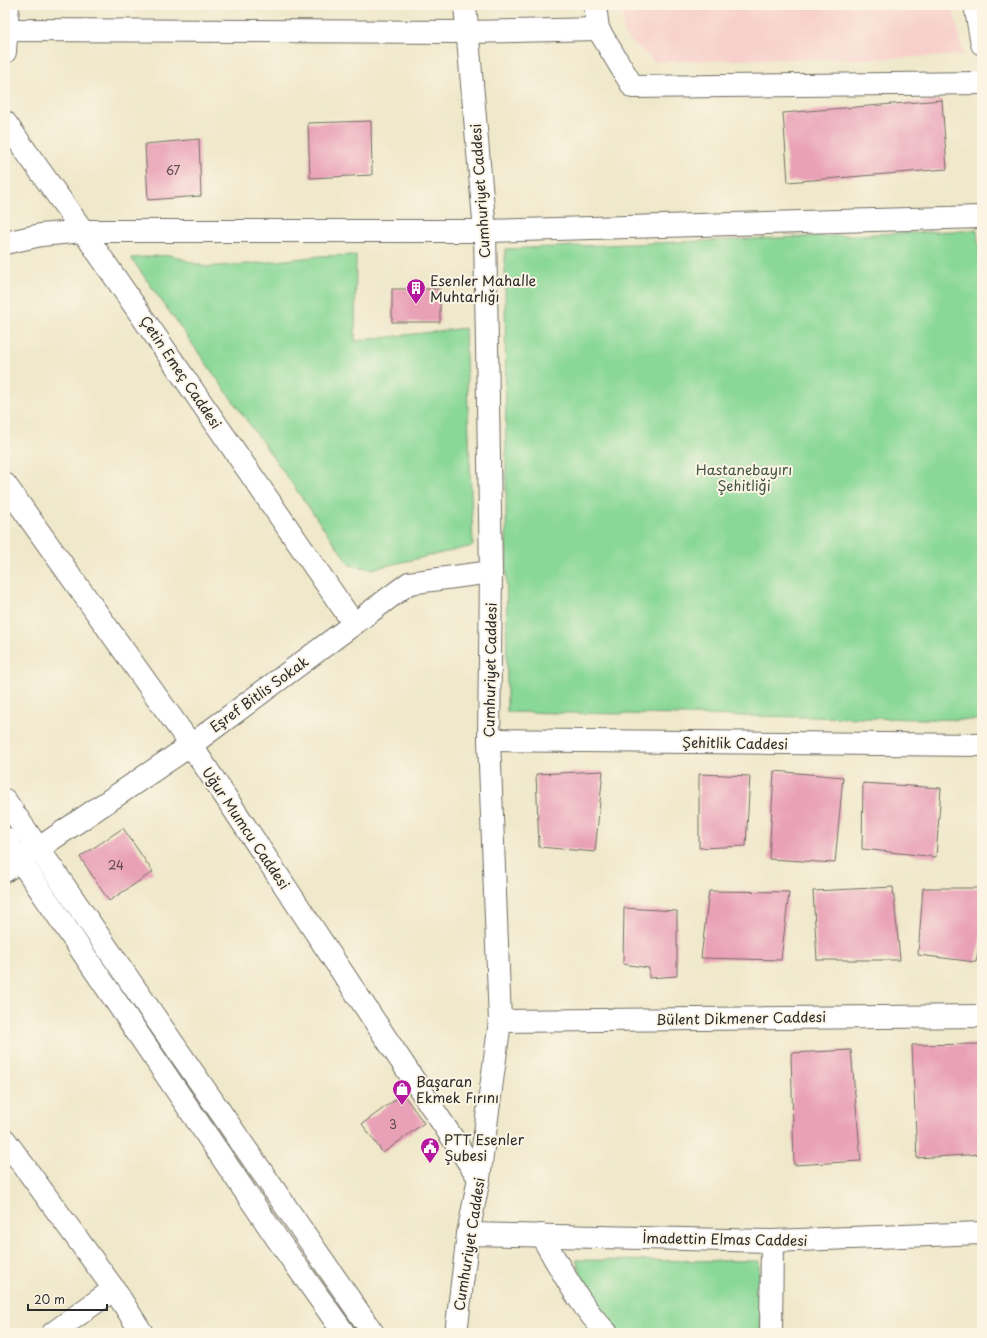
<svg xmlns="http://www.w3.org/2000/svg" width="987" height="1338" font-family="'Playpen Sans',sans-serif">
	<rect width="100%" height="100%" fill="#fcf5e5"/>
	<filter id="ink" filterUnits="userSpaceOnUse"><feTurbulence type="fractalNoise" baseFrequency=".025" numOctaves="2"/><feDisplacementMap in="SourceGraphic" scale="8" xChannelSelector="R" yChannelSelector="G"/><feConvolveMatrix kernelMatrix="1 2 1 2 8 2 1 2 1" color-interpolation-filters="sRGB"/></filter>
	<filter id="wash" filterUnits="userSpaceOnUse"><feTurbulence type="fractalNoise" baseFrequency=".012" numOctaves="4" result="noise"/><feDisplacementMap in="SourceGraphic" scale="16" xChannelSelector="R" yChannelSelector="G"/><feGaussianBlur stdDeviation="0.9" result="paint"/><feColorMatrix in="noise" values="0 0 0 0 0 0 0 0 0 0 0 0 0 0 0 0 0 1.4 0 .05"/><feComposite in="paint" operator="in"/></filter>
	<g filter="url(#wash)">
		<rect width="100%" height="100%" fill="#efe8ca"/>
		<polygon fill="#f7d0cb" points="622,5 839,5 840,7 952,6 964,55 869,59 774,59 655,62 624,35"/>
		<g fill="#8ad897" stroke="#5a8261">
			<polygon points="977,230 982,280 982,720 507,712 505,249"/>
			<polygon points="171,255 205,267 261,263 320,256 356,255 355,341 465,328 473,546 372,569 350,565 131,258"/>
			<polygon points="576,1260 759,1261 761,1333 617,1333 591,1301"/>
		</g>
		<g id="blocks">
			<g fill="#e9a1b7">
				<polygon points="942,100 947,169 788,182 783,113"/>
				<polygon points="371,121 372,175 310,178 308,123"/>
				<polygon points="199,139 201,196 148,200 145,144"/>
				<rect x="392" y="289" width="48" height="33"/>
				<polygon points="603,771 595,852 539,847 536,774"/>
				<polygon points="774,771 843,777 835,863 769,859"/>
				<polygon points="699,774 750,776 746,846 699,848"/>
				<polygon points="863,783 941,788 936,857 862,849"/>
				<polygon points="123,828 153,872 109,901 80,857"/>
				<polygon points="893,887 900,960 817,960 813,891"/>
				<polygon points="923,888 982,888 982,931 976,962 918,955"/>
				<polygon points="709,891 789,892 781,960 701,958"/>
				<polygon points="624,908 677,911 677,976 649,978 649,968 623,964"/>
				<polygon points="980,1044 982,1091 982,1154 917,1158 912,1045"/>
				<polygon points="851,1050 861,1161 794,1165 791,1053"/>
				<polygon points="403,1094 424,1123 383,1153 362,1124"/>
			</g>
		</g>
	</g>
	<g filter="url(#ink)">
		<use href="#blocks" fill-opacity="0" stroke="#706d63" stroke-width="1"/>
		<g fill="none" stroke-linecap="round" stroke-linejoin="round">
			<g stroke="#706d63" stroke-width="24">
				<g id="minor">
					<polyline points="595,5 598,29 633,87 982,83"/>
					<polyline points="975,5 982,44"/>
					<polyline points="6,30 467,32 598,29"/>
					<polyline points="5,52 8,5"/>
					<polyline points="5,122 83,231 354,624"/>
					<polyline points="5,243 41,235 83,231 485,231 982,217"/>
					<polyline points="5,484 191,745 479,1178"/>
					<polyline points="489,740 982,745"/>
					<polyline points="5,800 373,1333"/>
					<polyline points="5,838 278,1240 344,1333"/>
					<polyline points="5,871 191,745 409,583 491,572"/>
					<polyline points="500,1021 982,1016"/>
					<polyline points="5,1140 114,1289 142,1333"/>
					<polyline points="468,1234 772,1241 982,1233"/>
					<path d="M541 1235C561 1269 579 1305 607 1333"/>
					<polyline points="53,1333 114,1289"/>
					<polyline points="456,1333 468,1234 479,1178 500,1021 489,740 491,572 485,231 465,5"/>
					<polyline points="771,1333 772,1241"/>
				</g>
			</g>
			<use href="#minor" stroke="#fff" stroke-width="22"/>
		</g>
	</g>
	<defs>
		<g id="building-pin" transform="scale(1)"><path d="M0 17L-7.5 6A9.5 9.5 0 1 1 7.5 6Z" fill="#b5179e" stroke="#fcf5e5"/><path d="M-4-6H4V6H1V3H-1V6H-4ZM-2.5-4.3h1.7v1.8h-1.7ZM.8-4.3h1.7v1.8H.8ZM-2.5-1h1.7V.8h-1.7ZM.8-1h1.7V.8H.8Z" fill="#fff"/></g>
		<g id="shop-pin" transform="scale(1)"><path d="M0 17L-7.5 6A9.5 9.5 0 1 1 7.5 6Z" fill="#b5179e" stroke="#fcf5e5"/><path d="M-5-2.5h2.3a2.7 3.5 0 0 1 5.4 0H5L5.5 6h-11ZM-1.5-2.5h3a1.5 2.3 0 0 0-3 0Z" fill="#fff"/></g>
		<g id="civic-pin" transform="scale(1)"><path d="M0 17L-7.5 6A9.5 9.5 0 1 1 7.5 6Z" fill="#b5179e" stroke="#fcf5e5"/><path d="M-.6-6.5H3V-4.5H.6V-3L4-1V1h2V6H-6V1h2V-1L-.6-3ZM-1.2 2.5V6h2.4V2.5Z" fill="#fff"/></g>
	</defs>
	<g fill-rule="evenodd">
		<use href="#building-pin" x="416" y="288"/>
		<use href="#shop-pin" x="402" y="1089"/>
		<use href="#civic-pin" x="430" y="1147"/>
	</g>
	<g text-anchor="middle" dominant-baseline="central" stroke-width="4" stroke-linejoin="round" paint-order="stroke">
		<g font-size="12" fill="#5a484e">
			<text x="173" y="170">67</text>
			<text x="116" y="865">24</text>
			<text x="393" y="1124">3</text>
		</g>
		<g font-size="14" fill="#2b2b2b" stroke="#fcf5e5">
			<text transform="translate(480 191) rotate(-94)">Cumhuriyet Caddesi</text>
			<text transform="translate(181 372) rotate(56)">Çetin Emeç Caddesi</text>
			<text transform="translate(490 670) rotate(-89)">Cumhuriyet Caddesi</text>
			<text transform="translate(259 694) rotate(-36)">Eşref Bitlis Sokak</text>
			<text transform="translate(735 743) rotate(1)">Şehitlik Caddesi</text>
			<text transform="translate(246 828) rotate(56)">Uğur Mumcu Caddesi</text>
			<text transform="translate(741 1018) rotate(-1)">Bülent Dikmener Caddesi</text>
			<text transform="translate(725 1239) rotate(1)">İmadettin Elmas Caddesi</text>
			<text transform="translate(469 1244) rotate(-81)">Cumhuriyet Caddesi</text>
		</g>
		<g font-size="14" fill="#2b2b2b" stroke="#fcf5e5" text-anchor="start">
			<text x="430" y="280">Esenler Mahalle<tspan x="430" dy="16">Muhtarlığı</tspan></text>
			<text x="416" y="1081">Başaran<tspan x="416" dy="16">Ekmek Fırını</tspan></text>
			<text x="444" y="1139">PTT Esenler<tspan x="444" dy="16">Şubesi</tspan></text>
		</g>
		<g font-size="14" fill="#435646" stroke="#fcf5e5">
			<text x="744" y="469">Hastanebayırı<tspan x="744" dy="16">Şehitliği</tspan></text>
		</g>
	</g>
	<rect width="987" height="1338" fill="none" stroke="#fcf5e5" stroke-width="20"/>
	<path d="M28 1304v6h79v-6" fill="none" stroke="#2b2b2b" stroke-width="2"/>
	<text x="34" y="1304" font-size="12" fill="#2b2b2b" stroke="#fcf5e5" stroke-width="3" paint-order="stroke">20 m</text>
</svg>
